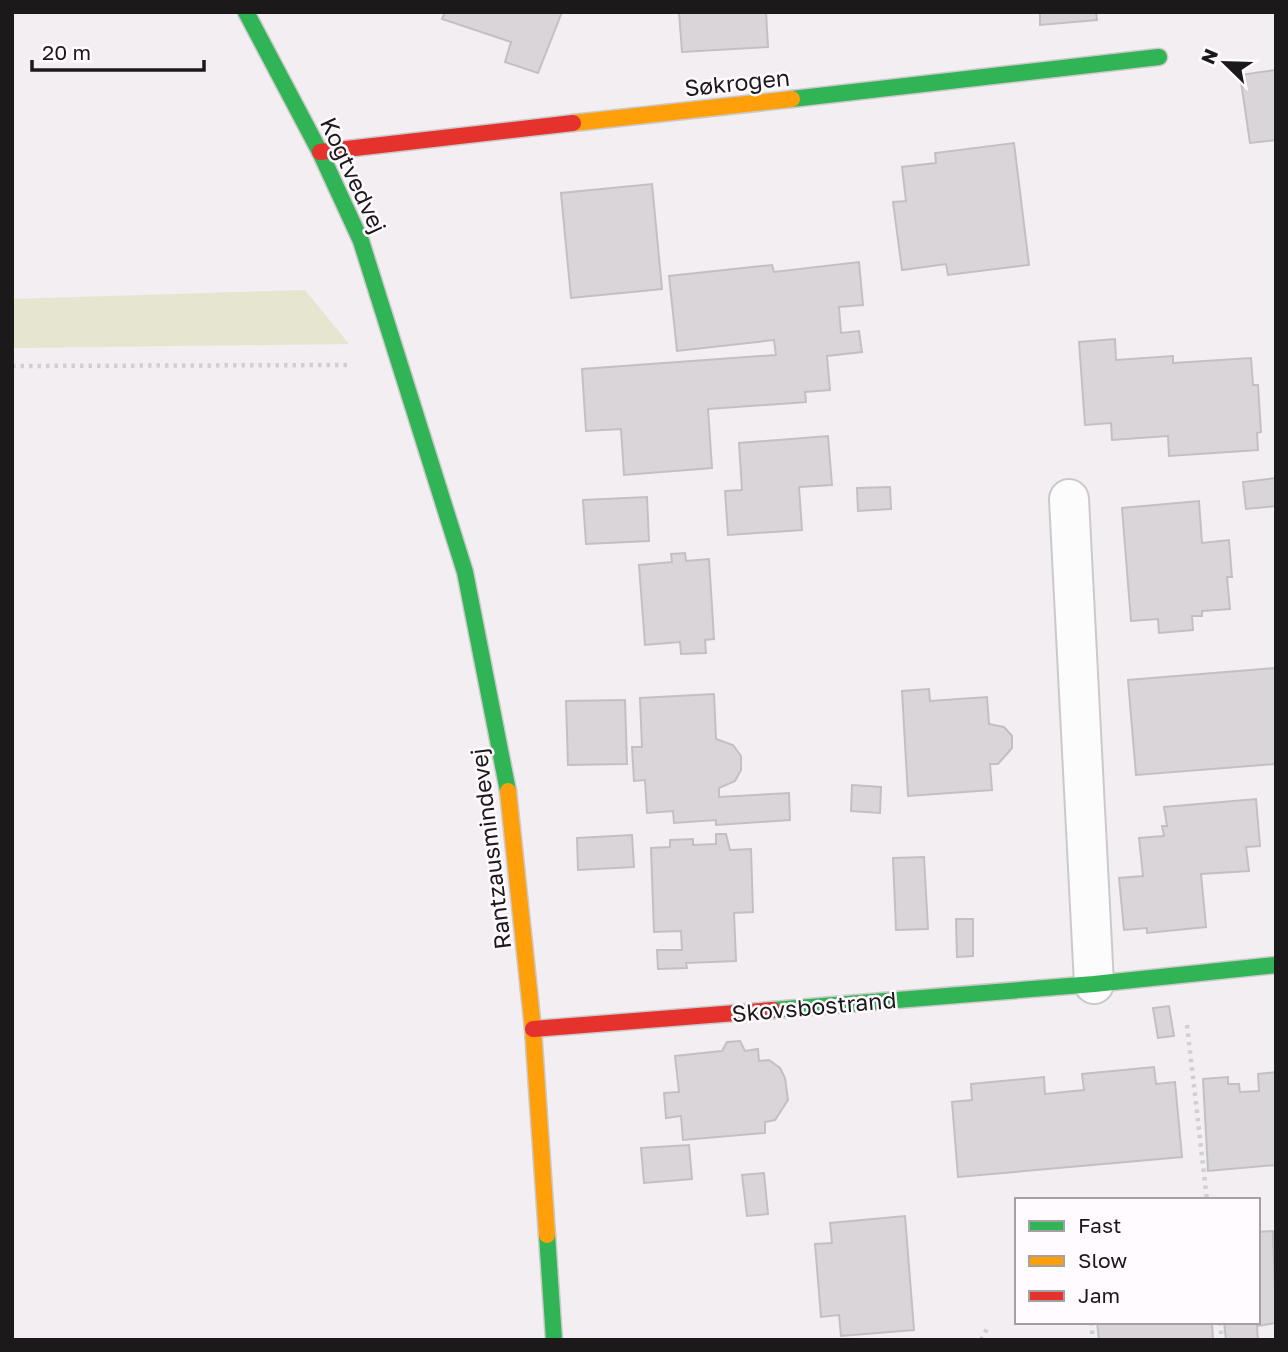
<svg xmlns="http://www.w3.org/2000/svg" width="1288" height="1352" font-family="'Golos Text',sans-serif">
	<rect width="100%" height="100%" fill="#f2eef1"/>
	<polygon fill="#e5e5d0" points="305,290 349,344 12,348 12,299"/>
	<g fill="#d9d5d8" stroke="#c3c0c3" stroke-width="2">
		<polygon points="445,12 562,12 538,73 505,62 511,42 442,19"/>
		<polygon points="679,12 766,12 768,47 682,52"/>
		<polygon points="1040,12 1096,12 1097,20 1040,25"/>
		<polygon points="1276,70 1276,140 1250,143 1240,75"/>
		<polygon points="1014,143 1029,265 948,275 946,264 902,270 893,202 906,201 902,167 936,163 935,153"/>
		<polygon points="652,184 662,289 571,298 561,193"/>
		<polygon points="859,262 863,305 839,307 841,333 859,331 862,352 827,356 830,390 805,392 806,402 708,409 712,468 624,475 621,429 586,431 582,369 776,355 774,340 677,351 669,276 772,265 774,272"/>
		<polygon points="1115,339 1116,360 1173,356 1173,363 1251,358 1253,385 1258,385 1261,432 1257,433 1258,450 1169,456 1168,436 1112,440 1111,423 1085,425 1079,342"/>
		<polygon points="828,436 832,485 799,487 802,530 728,535 725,491 742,490 739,443"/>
		<polygon points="1276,478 1276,506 1246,509 1243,482"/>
		<polygon points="890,487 891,509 858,511 857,488"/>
		<polygon points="647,497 649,541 586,544 583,500"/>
		<polygon points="1199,501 1202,543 1229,540 1232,577 1227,577 1230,609 1202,611 1202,616 1192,616 1193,630 1159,633 1158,619 1131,621 1122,508"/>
		<polygon points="685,553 686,561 709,559 714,639 705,640 706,653 681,654 680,642 645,645 639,565 672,562 671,554"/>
		<polygon points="1276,668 1276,764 1136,775 1128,680"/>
		<polygon points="929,689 930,701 987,697 989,724 1004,727 1012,736 1012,748 998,764 990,764 992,790 908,796 902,691"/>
		<polygon points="714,694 716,739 733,745 741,756 741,770 735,781 719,788 719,797 789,793 790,820 716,825 716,820 674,823 673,811 647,813 645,780 634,781 632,747 642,747 640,698"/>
		<polygon points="625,700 627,764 568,765 566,701"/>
		<polygon points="852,785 881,787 880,813 851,811"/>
		<polygon points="1256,799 1260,846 1246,847 1249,871 1201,874 1206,927 1147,933 1147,928 1124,930 1119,878 1143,876 1139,838 1164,836 1162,826 1167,826 1164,807"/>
		<polygon points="716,834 726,834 730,850 751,849 753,912 734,913 736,961 686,963 687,968 658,969 657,950 682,950 681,931 654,932 651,848 670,847 670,840 693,839 693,845 716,844"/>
		<polygon points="632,835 634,867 578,870 577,838"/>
		<polygon points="924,857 928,929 896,930 893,858"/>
		<polygon points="956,919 973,919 973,956 957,957"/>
		<polygon points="1169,1006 1174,1036 1158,1038 1153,1008"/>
		<polygon points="740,1041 745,1051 758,1049 759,1061 769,1060 780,1068 785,1078 788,1100 775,1120 765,1122 765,1133 683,1140 681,1116 666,1118 664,1093 679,1092 675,1056 722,1051 727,1042"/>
		<polygon points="1154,1067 1156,1084 1175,1082 1182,1157 958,1177 952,1102 972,1100 971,1084 1044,1077 1045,1094 1084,1090 1082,1074"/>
		<polygon points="1276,1072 1276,1165 1208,1171 1203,1079 1228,1077 1228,1084 1239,1084 1240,1092 1259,1091 1258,1074"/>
		<polygon points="689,1145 692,1179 644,1183 641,1148"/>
		<polygon points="764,1173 768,1214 747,1216 742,1175"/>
		<polygon points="905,1216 914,1330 841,1336 839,1315 821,1317 815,1244 832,1243 830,1223"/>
		<polygon points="1273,1231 1276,1323 1257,1326 1258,1340 1226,1340 1224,1322 1258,1322 1258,1232"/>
		<polygon points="1097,1322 1212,1322 1213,1340 1099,1340"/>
	</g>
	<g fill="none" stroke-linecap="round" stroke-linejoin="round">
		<g stroke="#ccc9cb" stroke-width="42">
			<polyline id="street" points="1069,499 1094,984"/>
		</g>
		<g stroke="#ccc9cb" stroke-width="19">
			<g id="fast">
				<polyline points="246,12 320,152 361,241 465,572 508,791"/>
				<polyline points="792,99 1159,57"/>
				<polyline points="773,1010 1094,984 1276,965"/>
				<polyline points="547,1235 554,1340"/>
			</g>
		</g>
		<g stroke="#ccc9cb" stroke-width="19">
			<g id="slow">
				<polyline points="573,123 792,99"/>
				<polyline points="508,791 533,1029 547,1235"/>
			</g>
		</g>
		<g stroke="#ccc9cb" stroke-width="19">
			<g id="jam">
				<polyline points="320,152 573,123"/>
				<polyline points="533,1029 773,1010"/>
			</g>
		</g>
		<g stroke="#d1d0d1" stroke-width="4.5" stroke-dasharray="3.5 5" stroke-linecap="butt">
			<polyline points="12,366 347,365"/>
			<polyline points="1187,1025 1207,1200"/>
			<polyline points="1091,1322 1093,1340"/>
			<polyline points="1220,1322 1222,1340"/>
			<polyline points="981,1340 989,1325"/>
		</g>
		<use href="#street" stroke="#fdfcfd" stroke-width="38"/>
		<use href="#fast" stroke="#30b455" stroke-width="16"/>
		<use href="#slow" stroke="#ff9f0a" stroke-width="16"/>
		<use href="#jam" stroke="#e5322d" stroke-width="16"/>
	</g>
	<g text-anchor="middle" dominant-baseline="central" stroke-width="5" stroke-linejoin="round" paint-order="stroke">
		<g font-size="23" fill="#1c191b" stroke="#fffbfe">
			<text transform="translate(737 82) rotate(-6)">Søkrogen</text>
			<text transform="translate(354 175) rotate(65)">Kogtvedvej</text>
			<text transform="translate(490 849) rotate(-97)">Rantzausmindevej</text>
			<text transform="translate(814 1006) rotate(-5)">Skovsbostrand</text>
		</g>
	</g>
	<rect width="1288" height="1352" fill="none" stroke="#1c191b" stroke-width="28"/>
	<rect x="1015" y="1198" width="245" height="126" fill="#fffbfe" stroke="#a4a1a3" stroke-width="2"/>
	<rect x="1029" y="1221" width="35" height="10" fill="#30b455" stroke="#a4a1a3" stroke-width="2"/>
	<text x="1078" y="1233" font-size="21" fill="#1c191b">Fast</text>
	<rect x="1029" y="1256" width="35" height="10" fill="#ff9f0a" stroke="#a4a1a3" stroke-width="2"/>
	<text x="1078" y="1268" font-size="21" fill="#1c191b">Slow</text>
	<rect x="1029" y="1291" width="35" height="10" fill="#e5322d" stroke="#a4a1a3" stroke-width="2"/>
	<text x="1078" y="1303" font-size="21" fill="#1c191b">Jam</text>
	<g transform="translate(1225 63) rotate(293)" stroke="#fffbfe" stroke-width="5" paint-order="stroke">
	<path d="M0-5L12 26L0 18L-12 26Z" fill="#1c191b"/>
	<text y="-10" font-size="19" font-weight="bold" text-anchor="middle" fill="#1c191b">N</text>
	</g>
	<path d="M32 60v10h172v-10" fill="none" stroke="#1c191b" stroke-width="3.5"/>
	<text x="42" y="60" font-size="21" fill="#1c191b" stroke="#fffbfe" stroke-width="5" paint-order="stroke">20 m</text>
</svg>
